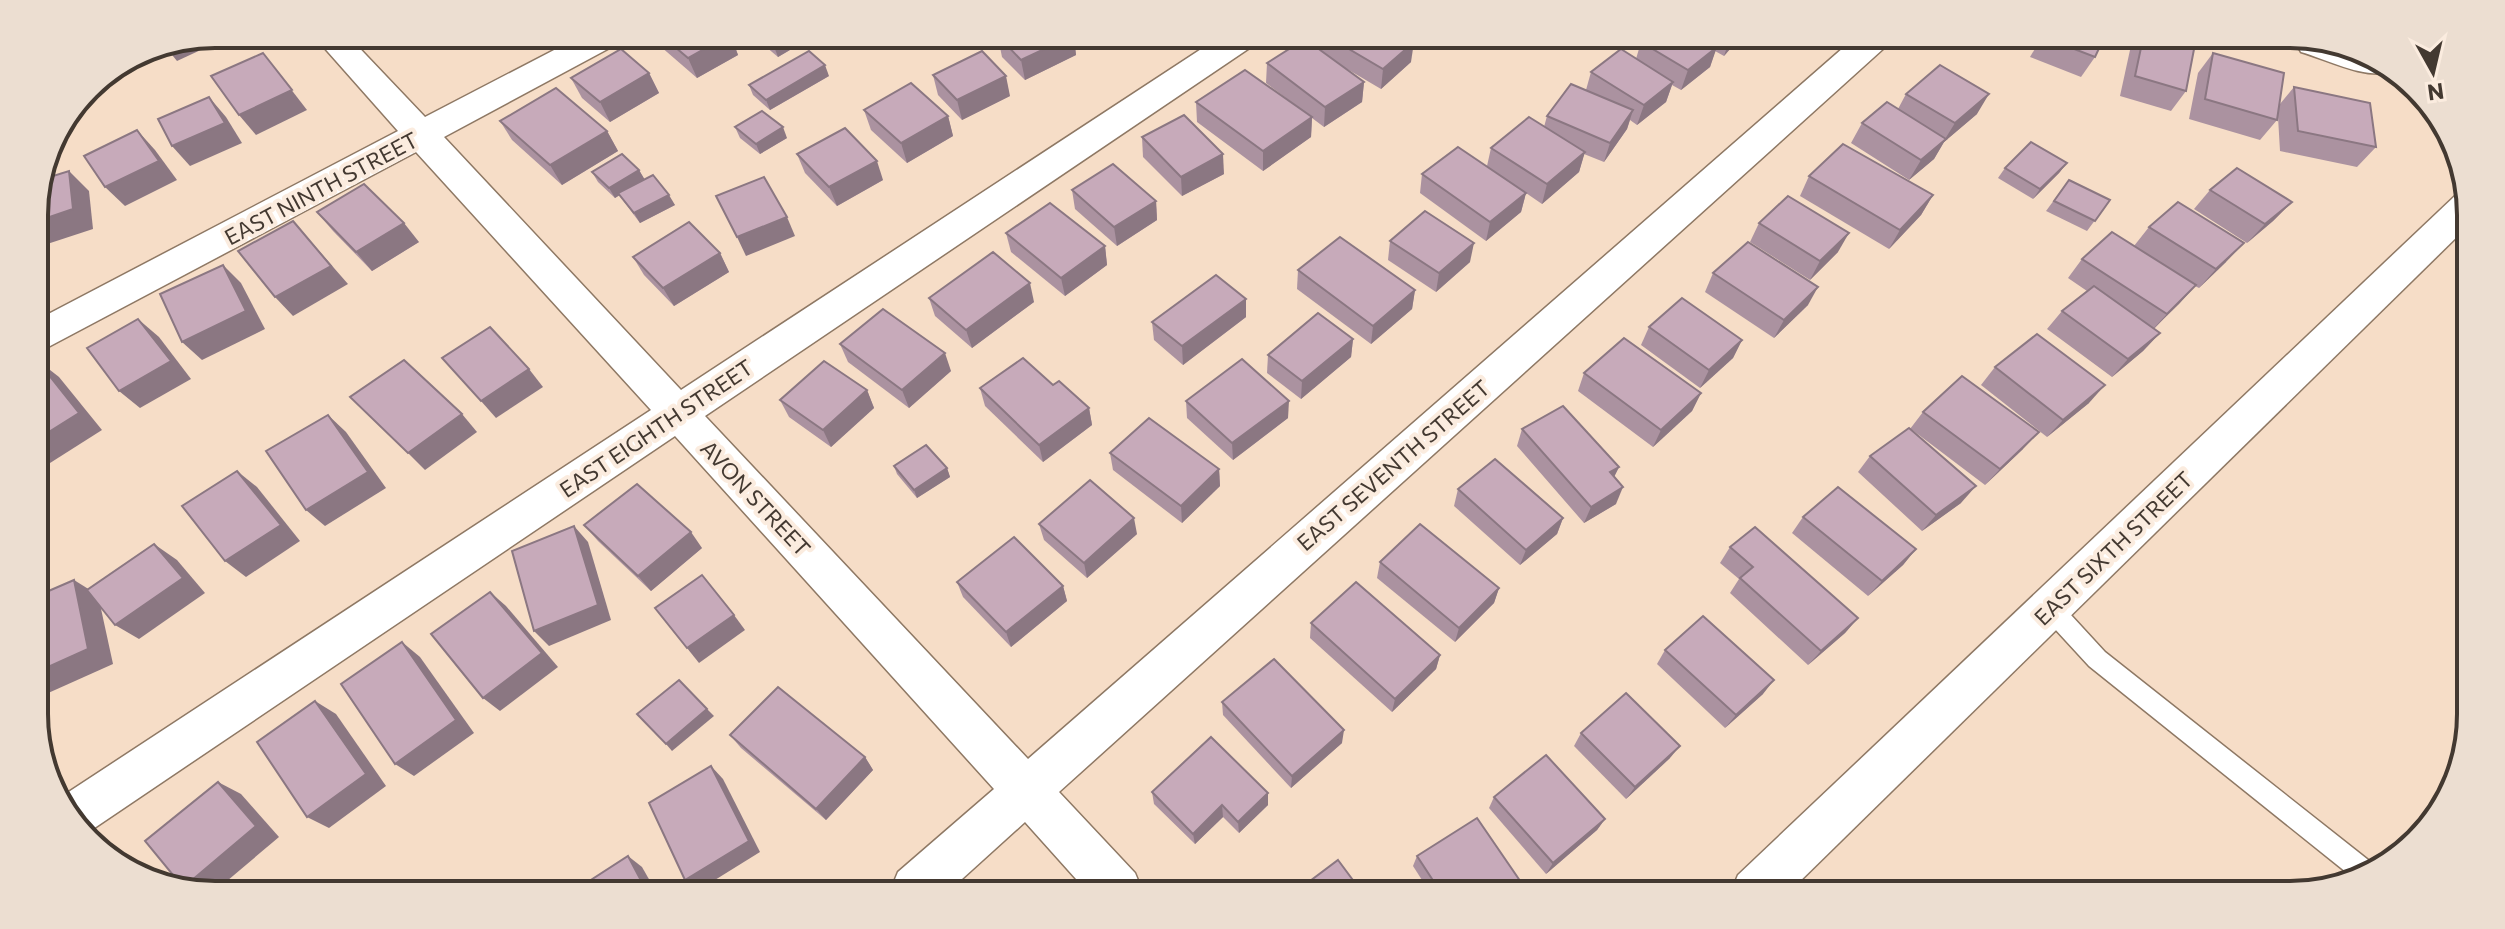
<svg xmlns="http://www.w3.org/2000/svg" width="2505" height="929" font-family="Commissioner,sans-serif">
	<rect width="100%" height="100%" fill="#f6ddc7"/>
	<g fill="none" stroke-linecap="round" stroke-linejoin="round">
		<g stroke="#8e7864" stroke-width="3">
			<polygon id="service" points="2051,599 2059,602 2105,652 2372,863 2374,867 2351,876 2089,666 2043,616 2040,609 2043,602"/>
		</g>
		<g stroke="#8e7864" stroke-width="3">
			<g id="minor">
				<polygon points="313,35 347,35 425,117 581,36 622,36 617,44 444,137 681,390 1218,38 1256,39 1251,47 705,416 1028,759 1851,41 1888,41 1883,49 1059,792 1135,873 1142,890 1085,889 1025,822 951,889 891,889 898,872 994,789 675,436 87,833 79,833 61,797 651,410 416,152 35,354 35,321 398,131"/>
				<polygon points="2469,190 2469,225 1789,892 1731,892 1738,875 2457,194"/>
			</g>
		</g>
		<g stroke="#8e7864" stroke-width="3">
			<path id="secondary" d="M2296 43H2348L2390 72C2364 79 2328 60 2301 52Z"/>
		</g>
		<use href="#service" fill="#fff" fill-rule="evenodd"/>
		<use href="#minor" fill="#fff" fill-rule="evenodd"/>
		<use href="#secondary" fill="#fff" fill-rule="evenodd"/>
	</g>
	<g fill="#ab92a0">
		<polygon points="655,36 731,36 738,55 697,78 660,46"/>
		<polygon points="753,36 812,37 778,57"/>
		<polygon points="992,37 1074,38 1076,55 1025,80 1002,57 1000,47"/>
		<polygon points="1314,39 1409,39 1411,62 1381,89 1342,66 1364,82 1362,102 1324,127 1312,118 1311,137 1263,171 1197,122 1196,102 1298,107 1266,83 1267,63 1313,45"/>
		<polygon points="1643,40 1737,41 1724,56 1715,51 1710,67 1681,90 1672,85 1666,102 1637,125 1630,120 1627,129 1604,162 1584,154 1579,172 1542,204 1526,193 1521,212 1486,241 1420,193 1422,174 1487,166 1491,148 1544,127 1547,116 1586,90 1591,72 1636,59 1641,42"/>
		<polygon points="2039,42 2102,42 2095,57 2081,77 2030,57"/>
		<polygon points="2136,42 2189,43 2186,91 2171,111 2120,96 2130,50"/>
		<polygon points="2213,53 2280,104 2294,87 2376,147 2357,167 2280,151 2278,117 2277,120 2260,140 2189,119 2198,73"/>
		<polygon points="649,73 659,93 610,122 582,98 571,78"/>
		<polygon points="933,75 1010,96 962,120 938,95"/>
		<polygon points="829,76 770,110 753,95 749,85"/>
		<polygon points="1906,94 1977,114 1944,142 1934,159 1909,180 1851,143 1862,123 1898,109"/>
		<polygon points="864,110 948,116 953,136 907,163 871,130"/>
		<polygon points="500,121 607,131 618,151 562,185 512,140"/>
		<polygon points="735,127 787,138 760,154 740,138"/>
		<polygon points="1142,137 1224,174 1182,196 1143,157"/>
		<polygon points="797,154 883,180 837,206 805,173"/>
		<polygon points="2067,163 2059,173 2033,199 1998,178 2005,168"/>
		<polygon points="639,170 644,179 675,205 640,223 619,195 615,198 598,182 592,172"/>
		<polygon points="1809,176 1933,195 1921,215 1889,249 1800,196"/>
		<polygon points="2069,180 2110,200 2087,231 2046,211"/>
		<polygon points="1072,190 1156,201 1157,220 1117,246 1075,209"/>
		<polygon points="2210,190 2292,202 2273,221 2247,243 2194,209"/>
		<polygon points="317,212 419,242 372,271 333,231"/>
		<polygon points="1759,223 1838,252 1810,280 1750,242"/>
		<polygon points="2149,227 2226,262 2199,288 2195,286 2154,329 2160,333 2143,351 2112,377 2047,329 2062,311 2087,291 2068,278 2082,259 2134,246"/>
		<polygon points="1006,233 1105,246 1107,265 1065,296 1011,252"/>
		<polygon points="1390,241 1470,262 1436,292 1388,260"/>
		<polygon points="720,253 729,272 674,306 644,275 633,257"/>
		<polygon points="1298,270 1415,290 1412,309 1371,344 1297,289"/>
		<polygon points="1713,273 1808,305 1774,338 1705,292"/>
		<polygon points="929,298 1034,302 972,348 935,316"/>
		<polygon points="1246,299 1246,317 1183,365 1154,340 1152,322"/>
		<polygon points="1649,327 1742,340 1733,358 1700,388 1641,345"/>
		<polygon points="1353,339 1351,357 1301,399 1267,373 1268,355"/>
		<polygon points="840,344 951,371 909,408 848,362"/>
		<polygon points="1995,367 2089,403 2047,437 1981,385"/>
		<polygon points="1584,373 1701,393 1692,411 1653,447 1578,391"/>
		<polygon points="1053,385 1089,408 1092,425 1043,462 985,406 980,388"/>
		<polygon points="867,390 874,408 831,447 789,417 780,400"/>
		<polygon points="1186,401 1288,418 1233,460 1187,418"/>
		<polygon points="1923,412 2023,449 1985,485 1911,429 1961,503 1922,531 1858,472 1870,456 1910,429"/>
		<polygon points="1522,429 1619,467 1614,477 1616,504 1584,523 1517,446"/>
		<polygon points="1110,453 1219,469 1220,486 1182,523 1113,470"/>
		<polygon points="894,466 947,468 950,477 917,498 897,474"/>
		<polygon points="1458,489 1563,518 1557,534 1520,565 1454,506"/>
		<polygon points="1803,517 1916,549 1903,565 1868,596 1792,533"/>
		<polygon points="1039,524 1137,534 1087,578 1044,540"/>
		<polygon points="584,525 702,548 651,591 598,541"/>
		<polygon points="1730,547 1858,618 1845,633 1808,665 1730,593 1739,579 1720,563"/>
		<polygon points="1380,562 1499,588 1494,603 1455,642 1377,578"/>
		<polygon points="957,582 1063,586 1067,601 1011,647 963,597"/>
		<polygon points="1311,623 1440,655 1436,669 1392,712 1310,638"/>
		<polygon points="1665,650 1763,694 1725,728 1657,664"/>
		<polygon points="1222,702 1342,743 1291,788 1223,715"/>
		<polygon points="1581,733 1670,758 1626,799 1574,746"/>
		<polygon points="730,735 865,757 873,770 826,820 741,748"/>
		<polygon points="1152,792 1268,793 1268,805 1239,833 1223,817 1195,844 1154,804"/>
		<polygon points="1494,797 1605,819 1597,830 1546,874 1489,808"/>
		<polygon points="1417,856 1527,891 1429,891 1413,866"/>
	</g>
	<g fill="#8b7782">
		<polygon points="433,35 448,35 436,41"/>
		<polygon points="727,36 731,36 738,55 697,78 688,58"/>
		<polygon points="770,36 812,37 778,57"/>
		<polygon points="197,37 205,48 177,61 168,50"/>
		<polygon points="1068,38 1074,38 1076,55 1025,80 1021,60"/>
		<polygon points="1729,41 1737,41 1724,56"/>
		<polygon points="1414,42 1411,62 1381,89 1383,69"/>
		<polygon points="1717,47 1710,67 1681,90 1688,70"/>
		<polygon points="263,53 307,110 256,135 239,115"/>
		<polygon points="825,65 829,76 770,110 766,100"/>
		<polygon points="649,73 659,93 610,122 600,102"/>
		<polygon points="1006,76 1010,96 962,120 957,100"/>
		<polygon points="1364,82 1362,102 1324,127 1325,107"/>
		<polygon points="1673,82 1666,102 1637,125 1644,105"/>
		<polygon points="1989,94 1977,114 1944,142 1934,159 1909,180 1921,160 1945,139 1955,123"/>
		<polygon points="209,97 226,117 242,143 190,166 172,146"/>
		<polygon points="1633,110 1627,129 1604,162 1610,143"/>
		<polygon points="948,116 953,136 907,163 901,143"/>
		<polygon points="1312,117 1311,137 1263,171 1263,151"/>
		<polygon points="783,127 787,138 760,154 756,144"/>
		<polygon points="137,130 155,150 177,180 125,206 105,187"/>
		<polygon points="607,131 618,151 562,185 550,165"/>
		<polygon points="1585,152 1579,172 1542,204 1547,184"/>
		<polygon points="1223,154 1224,174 1182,196 1181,177"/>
		<polygon points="877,161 883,180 837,206 829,187"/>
		<polygon points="2067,163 2059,173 2033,199 2040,189"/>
		<polygon points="639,170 645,180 615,198 609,188"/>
		<polygon points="69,171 89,191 93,229 35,248 35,222"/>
		<polygon points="1526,193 1521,212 1486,241 1490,222"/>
		<polygon points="669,195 675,205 640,223 634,213"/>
		<polygon points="1933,195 1921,215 1889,249 1900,230"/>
		<polygon points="1156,201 1157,220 1117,246 1114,227"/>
		<polygon points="2292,202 2273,221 2247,243 2265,224"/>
		<polygon points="787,217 795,236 746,256 737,237"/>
		<polygon points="293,221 348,284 293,316 275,297"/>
		<polygon points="404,223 419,242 372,271 356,252"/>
		<polygon points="1849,233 1838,252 1810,280 1820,261"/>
		<polygon points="1474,243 1470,262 1436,292 1439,273"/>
		<polygon points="2244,243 2226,262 2199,288 2216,269"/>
		<polygon points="1105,246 1107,265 1065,296 1061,278"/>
		<polygon points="720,253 729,272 674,306 663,288"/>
		<polygon points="223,265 241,283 265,329 202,360 182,342"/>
		<polygon points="1030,283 1034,302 972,348 966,330"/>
		<polygon points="2196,285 2179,304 2150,332 2167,314"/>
		<polygon points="1818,287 1808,305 1774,338 1784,320"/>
		<polygon points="1415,290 1412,309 1371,344 1373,326"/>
		<polygon points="1246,299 1246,317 1183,365 1182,346"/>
		<polygon points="138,319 159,337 191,379 140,408 119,391"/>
		<polygon points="2160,333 2143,351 2112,377 2128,359"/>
		<polygon points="1353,339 1351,357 1301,399 1302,381"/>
		<polygon points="1742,340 1733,358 1700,388 1709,370"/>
		<polygon points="945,353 951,371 909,408 902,390"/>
		<polygon points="36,359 59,377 102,430 39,470 36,468"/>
		<polygon points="529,369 543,387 496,418 481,401"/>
		<polygon points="2105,385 2089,403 2047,437 2063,420"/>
		<polygon points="867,390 874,408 831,447 823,430"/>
		<polygon points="1701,393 1692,411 1653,447 1661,430"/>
		<polygon points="1289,401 1288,418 1233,460 1232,443"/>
		<polygon points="1089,408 1092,425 1043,462 1039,445"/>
		<polygon points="462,414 477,432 425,470 408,453"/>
		<polygon points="328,415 346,432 386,488 325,526 306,510"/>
		<polygon points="2039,432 2023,449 1985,485 2000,469"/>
		<polygon points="1619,467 1611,483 1610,472"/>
		<polygon points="947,468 950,477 917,498 914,490"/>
		<polygon points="1219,469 1220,486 1182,523 1181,506"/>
		<polygon points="237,471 257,487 300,541 246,577 225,561"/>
		<polygon points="1976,486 1961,503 1922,531 1936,515"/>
		<polygon points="1623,487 1616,504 1584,523 1591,507"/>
		<polygon points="1134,518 1137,534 1087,578 1084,563"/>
		<polygon points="1563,518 1557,534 1520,565 1526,550"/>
		<polygon points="574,526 588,542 611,620 549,646 534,631"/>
		<polygon points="691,532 702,548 651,591 638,576"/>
		<polygon points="154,544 177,560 205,593 139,639 115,625"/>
		<polygon points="1916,549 1903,565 1868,596 1882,581"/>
		<polygon points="74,580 98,595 113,664 46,694 37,689 37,672"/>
		<polygon points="1063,586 1067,601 1011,647 1006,632"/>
		<polygon points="1499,588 1494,603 1455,642 1459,628"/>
		<polygon points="490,592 506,606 558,667 500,711 483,698"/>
		<polygon points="734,615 745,630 699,663 687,648"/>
		<polygon points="1858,618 1845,633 1808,665 1821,651"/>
		<polygon points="402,642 420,657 474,733 414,776 395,764"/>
		<polygon points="1440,655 1436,669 1392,712 1395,699"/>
		<polygon points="1774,680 1763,694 1725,728 1736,715"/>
		<polygon points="315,701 336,714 386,786 329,828 307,817"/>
		<polygon points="707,709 714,716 672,751 666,744"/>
		<polygon points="1344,730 1342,743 1291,788 1292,776"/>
		<polygon points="1680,746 1670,758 1626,799 1635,787"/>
		<polygon points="865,757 873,770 826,820 816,809"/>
		<polygon points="711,766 723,779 760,852 702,888 696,888 685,880"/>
		<polygon points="218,782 241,794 279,837 221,886 185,886"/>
		<polygon points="1268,793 1268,805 1239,833 1238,822"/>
		<polygon points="1222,805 1223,817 1195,844 1193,834"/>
		<polygon points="1605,819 1597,830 1546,874 1553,863"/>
		<polygon points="112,852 138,863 148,880 115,857"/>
		<polygon points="628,856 642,867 654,888 645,888"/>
	</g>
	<g fill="#c7aaba" stroke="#8b7782" stroke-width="2">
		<polygon points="662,36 727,36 688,58"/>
		<polygon points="999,37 1068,38 1021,60"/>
		<polygon points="197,38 168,50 163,44"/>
		<polygon points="1305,39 1364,82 1325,107 1267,63"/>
		<polygon points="1332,39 1409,39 1414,42 1383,69"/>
		<polygon points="1643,40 1707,41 1717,47 1688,70 1641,42"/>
		<polygon points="2056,42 2102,42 2095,57"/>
		<polygon points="2142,43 2189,43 2195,44 2186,91 2135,76"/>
		<polygon points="621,49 649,73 600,102 571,78"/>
		<polygon points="1621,49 1673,82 1644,105 1591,72"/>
		<polygon points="809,51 825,65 766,100 749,85"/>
		<polygon points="982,51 1006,76 957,100 933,75"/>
		<polygon points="263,53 292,90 239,115 211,76"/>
		<polygon points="2213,53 2284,73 2277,120 2205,99"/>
		<polygon points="1940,65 1989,94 1955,123 1906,94"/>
		<polygon points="1245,70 1312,117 1263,151 1196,102"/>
		<polygon points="911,83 948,116 901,143 864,110"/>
		<polygon points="1571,84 1633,110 1610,143 1547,116"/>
		<polygon points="2294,87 2370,103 2376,147 2298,131"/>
		<polygon points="556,88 607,131 550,165 500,121"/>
		<polygon points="209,97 225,123 172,146 158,119"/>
		<polygon points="1887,102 1946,139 1921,160 1862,123"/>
		<polygon points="762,111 783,127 756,144 735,127"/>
		<polygon points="1184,115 1223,154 1181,177 1142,137"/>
		<polygon points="1529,117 1585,152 1547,184 1491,148"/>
		<polygon points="845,128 877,161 829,187 797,154"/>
		<polygon points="137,130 159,161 105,187 84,156"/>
		<polygon points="2031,142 2067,163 2040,189 2005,168"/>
		<polygon points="1843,144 1933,195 1900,230 1809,176"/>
		<polygon points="1458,147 1526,193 1490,222 1422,174"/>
		<polygon points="622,154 639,170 609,188 592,172"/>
		<polygon points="1113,164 1156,201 1114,227 1072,190"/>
		<polygon points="2237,168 2292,202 2265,224 2210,190"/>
		<polygon points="69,171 73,209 35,222 34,202 40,180"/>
		<polygon points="653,175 669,195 634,213 618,193"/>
		<polygon points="764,177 787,217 737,237 716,196"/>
		<polygon points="2069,180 2110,200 2095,221 2054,201"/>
		<polygon points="364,184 404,223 356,252 317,212"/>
		<polygon points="1788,196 1849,233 1820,261 1759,223"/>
		<polygon points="2178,202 2244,243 2216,269 2149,227"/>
		<polygon points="1050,203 1105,246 1061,278 1006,233"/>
		<polygon points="1425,211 1474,243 1439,273 1390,241"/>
		<polygon points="293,221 331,266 275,297 238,251"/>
		<polygon points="689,222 720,253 663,288 633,257"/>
		<polygon points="2112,232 2196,285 2167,314 2082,259"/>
		<polygon points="1340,237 1415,290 1373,326 1298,270"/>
		<polygon points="1748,242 1818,287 1784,320 1713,273"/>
		<polygon points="993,252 1030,283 966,330 929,298"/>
		<polygon points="223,265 246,311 182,342 160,294"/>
		<polygon points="1216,275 1246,299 1182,346 1152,322"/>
		<polygon points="2094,286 2160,333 2128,359 2062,311"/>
		<polygon points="1682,298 1742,340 1709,370 1649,327"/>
		<polygon points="883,309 945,353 902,390 840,344"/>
		<polygon points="1318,313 1353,339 1302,381 1268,355"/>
		<polygon points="138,319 171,361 119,391 87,348"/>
		<polygon points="490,327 529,369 481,401 442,358"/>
		<polygon points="2037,334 2105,385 2063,420 1995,367"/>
		<polygon points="1624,338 1701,393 1661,430 1584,373"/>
		<polygon points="1023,358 1053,385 1059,381 1089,408 1039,445 980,388"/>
		<polygon points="36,359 79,413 36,440 35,360"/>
		<polygon points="1242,359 1289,401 1232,443 1186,401"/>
		<polygon points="404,360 462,414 408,453 350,397"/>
		<polygon points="824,361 867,390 823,430 780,400"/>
		<polygon points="1962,376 2039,432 2000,469 1923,412"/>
		<polygon points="1563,406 1619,467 1610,472 1623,487 1591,507 1522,429"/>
		<polygon points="328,415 368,472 306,510 266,451"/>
		<polygon points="1149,418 1219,469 1181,506 1110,453"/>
		<polygon points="1909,428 1976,486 1936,515 1870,456"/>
		<polygon points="926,445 947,468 914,490 894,466"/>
		<polygon points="1495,459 1563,518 1526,550 1458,489"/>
		<polygon points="237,471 281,525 225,561 182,506"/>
		<polygon points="1090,480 1134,518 1084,563 1039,524"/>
		<polygon points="637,484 691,532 638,576 584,525"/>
		<polygon points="1838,487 1916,549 1882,581 1803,517"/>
		<polygon points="1420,524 1499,588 1459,628 1380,562"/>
		<polygon points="574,526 598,605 534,631 512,551"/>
		<polygon points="1755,527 1858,618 1821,651 1740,578 1753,567 1730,547"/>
		<polygon points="1014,537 1063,586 1006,632 957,582"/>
		<polygon points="154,544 183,578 115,625 87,590"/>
		<polygon points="702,575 734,615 687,648 655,608"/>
		<polygon points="74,580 88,649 37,672 37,596"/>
		<polygon points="1356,582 1440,655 1395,699 1311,623"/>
		<polygon points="490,592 542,653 483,698 431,634"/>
		<polygon points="1703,616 1774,680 1736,715 1665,650"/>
		<polygon points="402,642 456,720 395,764 341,684"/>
		<polygon points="1274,659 1344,730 1292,776 1222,702"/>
		<polygon points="679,680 707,709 666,744 637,714"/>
		<polygon points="778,687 865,757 816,809 730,735"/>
		<polygon points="1626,693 1680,746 1635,787 1581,733"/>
		<polygon points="315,701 366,774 307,817 257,742"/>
		<polygon points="1211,737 1268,793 1238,822 1222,805 1193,834 1152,792"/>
		<polygon points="1546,755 1605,819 1553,863 1494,797"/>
		<polygon points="711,766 749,841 685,880 649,803"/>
		<polygon points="218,782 256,826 185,886 182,886 145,841"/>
		<polygon points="1477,818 1527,891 1440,891 1417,856"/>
		<polygon points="628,856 645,888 580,887"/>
		<polygon points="1338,860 1361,891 1298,890"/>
	</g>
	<g text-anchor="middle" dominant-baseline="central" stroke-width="8" stroke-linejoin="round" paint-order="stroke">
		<g font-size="22" fill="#433931" stroke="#fbecdf">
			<text transform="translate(321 188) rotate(-28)">EAST NINTH STREET</text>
			<text transform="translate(656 428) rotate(-34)">EAST EIGHTH STREET</text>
			<text transform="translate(1393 465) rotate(-41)">EAST SEVENTH STREET</text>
			<text transform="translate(756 498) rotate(47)">AVON STREET</text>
			<text transform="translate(2113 548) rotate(-44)">EAST SIXTH STREET</text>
		</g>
	</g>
	<path d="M0 0H2505V929H0ZM215 48H2290A167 167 0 0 1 2457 215V714A167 167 0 0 1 2290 881H215A167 167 0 0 1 48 714V215A167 167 0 0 1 215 48Z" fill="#ecded1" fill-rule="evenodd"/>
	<path fill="none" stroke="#433931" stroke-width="4" d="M215 48H2290A167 167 0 0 1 2457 215V714A167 167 0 0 1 2290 881H215A167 167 0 0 1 48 714V215A167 167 0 0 1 215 48Z"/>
	<g transform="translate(2433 72) rotate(172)" stroke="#fbecdf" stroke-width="6" paint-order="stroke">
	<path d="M0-6L14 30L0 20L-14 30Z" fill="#433931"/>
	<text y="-12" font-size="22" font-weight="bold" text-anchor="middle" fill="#433931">N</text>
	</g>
</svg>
